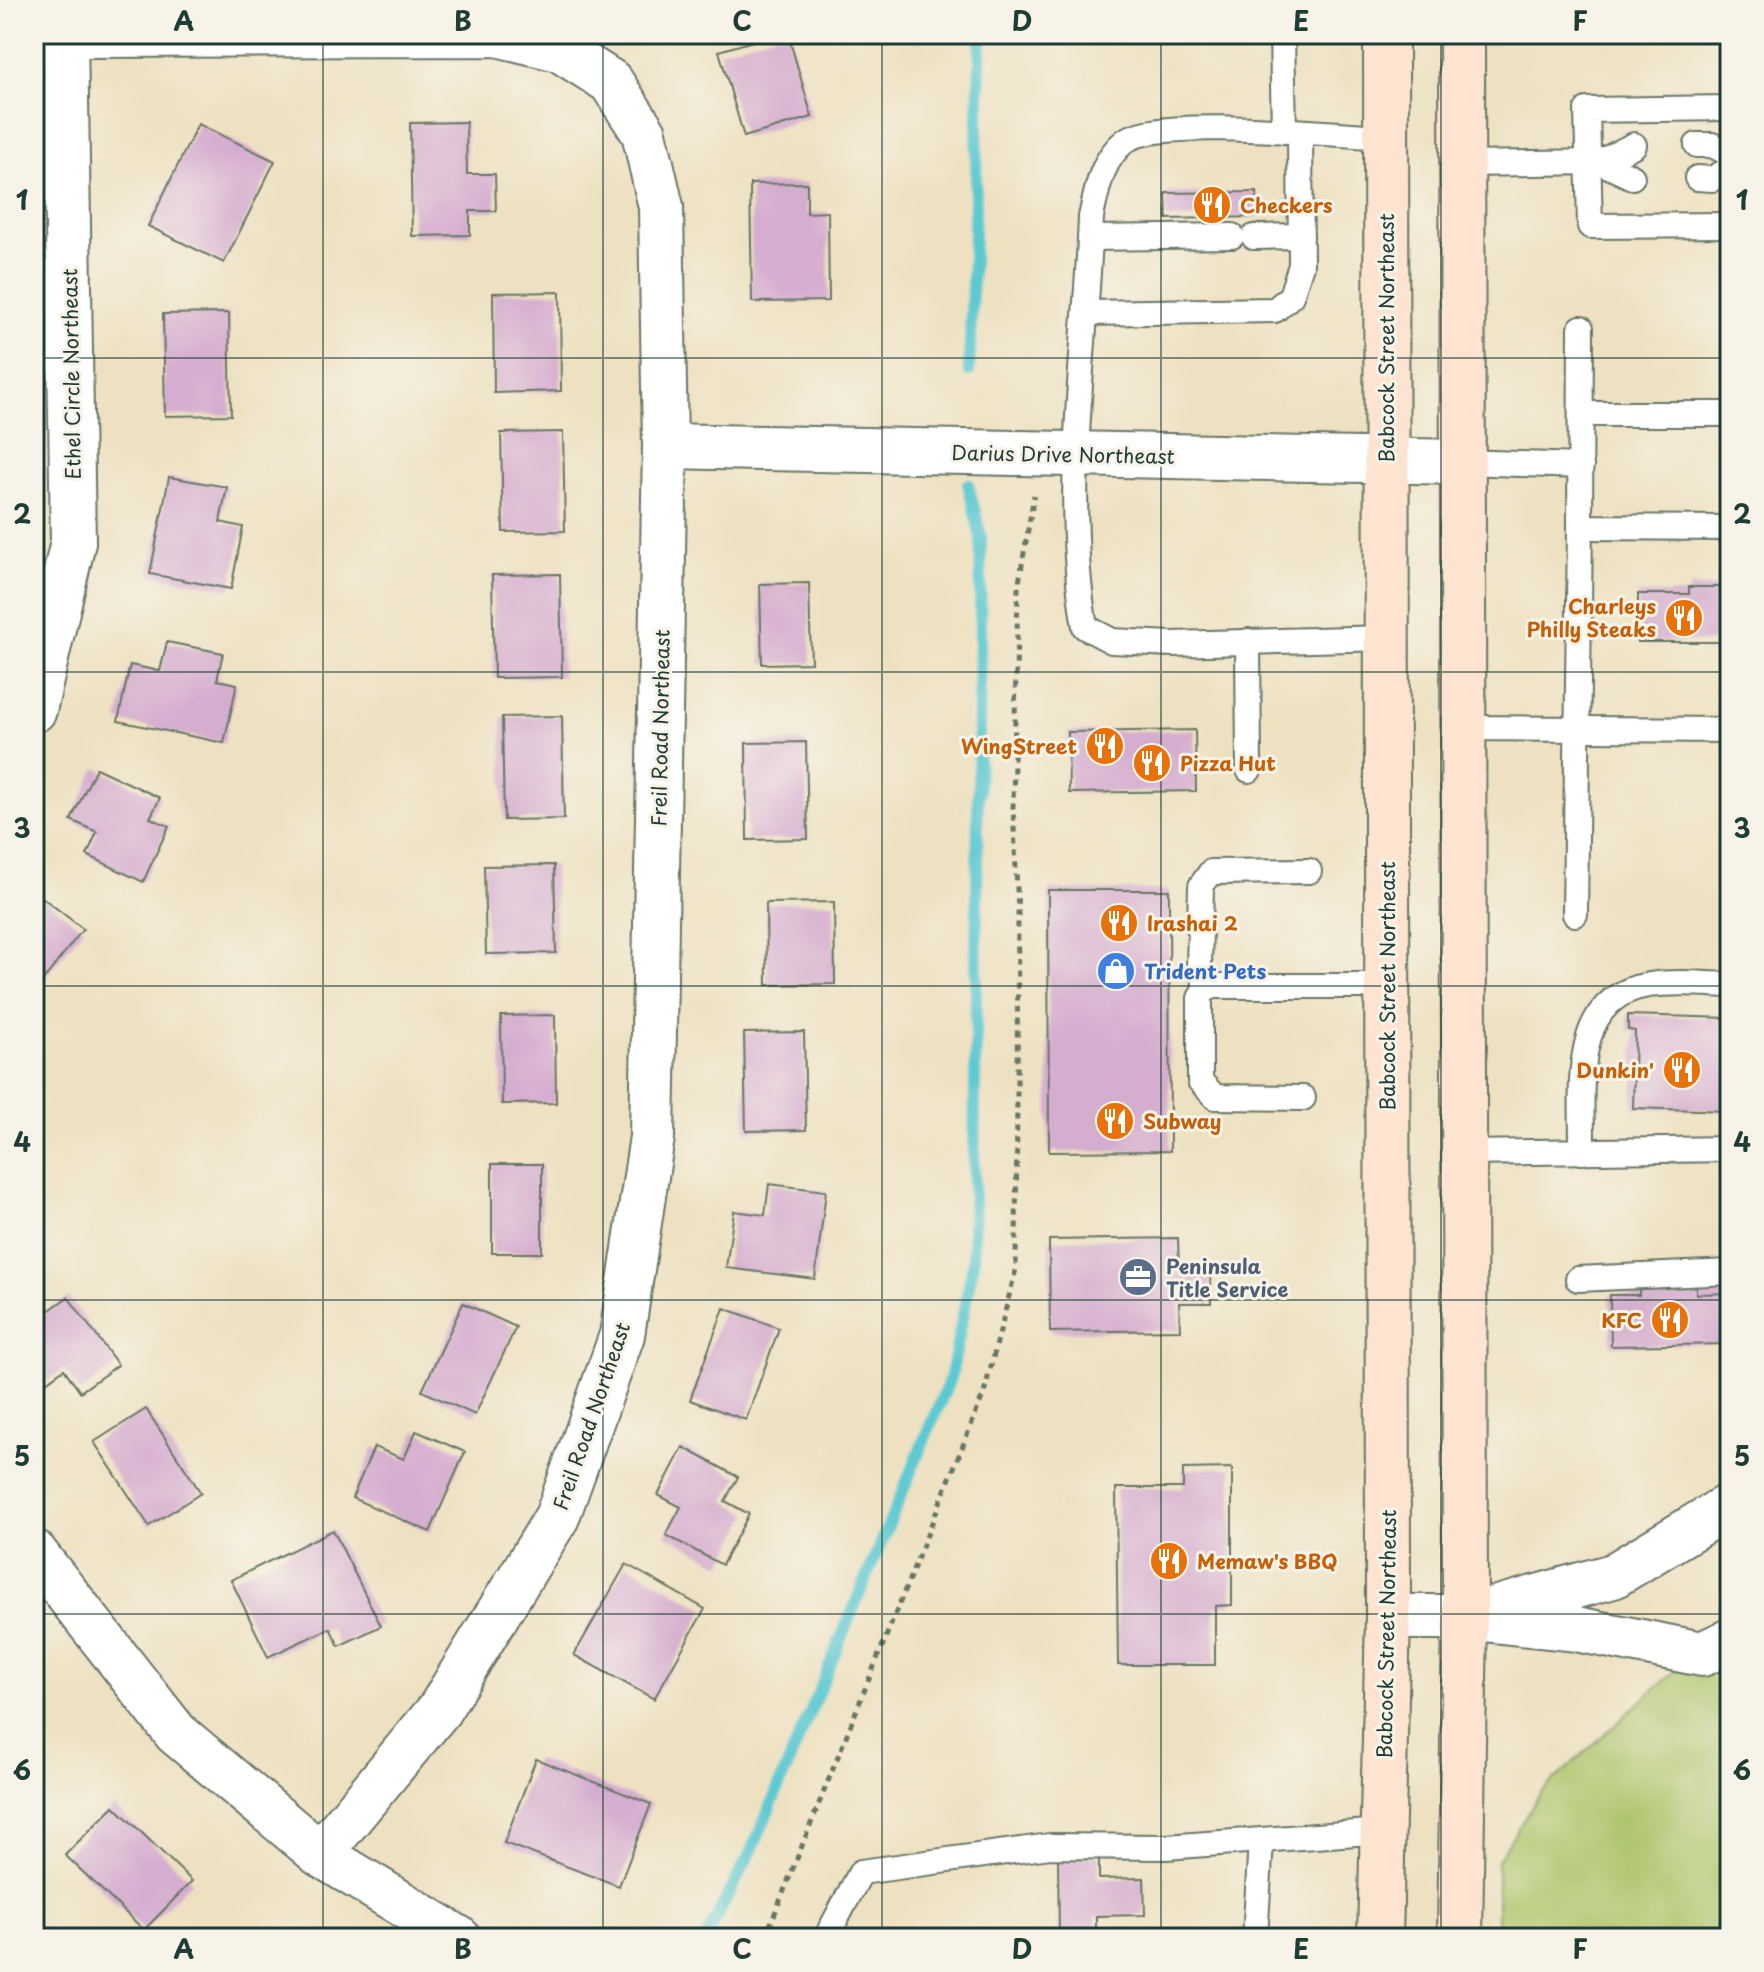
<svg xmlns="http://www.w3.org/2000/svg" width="1764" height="1972" font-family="'Playpen Sans',sans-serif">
	<rect width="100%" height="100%" fill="#f7f3e8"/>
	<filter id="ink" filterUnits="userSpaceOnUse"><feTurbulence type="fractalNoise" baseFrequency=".0125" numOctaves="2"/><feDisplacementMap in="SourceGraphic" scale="16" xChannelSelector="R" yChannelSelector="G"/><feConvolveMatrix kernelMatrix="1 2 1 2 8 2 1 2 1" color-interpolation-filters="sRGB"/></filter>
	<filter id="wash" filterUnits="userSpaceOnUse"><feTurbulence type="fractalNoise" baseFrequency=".006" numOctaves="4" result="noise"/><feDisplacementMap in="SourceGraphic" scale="32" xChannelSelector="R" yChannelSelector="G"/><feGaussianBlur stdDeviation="1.8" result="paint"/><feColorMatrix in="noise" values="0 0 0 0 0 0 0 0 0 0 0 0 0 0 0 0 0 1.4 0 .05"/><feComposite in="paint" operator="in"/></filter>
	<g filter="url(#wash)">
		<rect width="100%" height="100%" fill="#eee1c1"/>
		<polygon fill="#adc46a" stroke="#66804f" stroke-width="2" points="1730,1659 1730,1938 1497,1938 1497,1861 1541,1792 1680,1666"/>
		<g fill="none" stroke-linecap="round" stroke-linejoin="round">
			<g stroke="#5dc9d2" stroke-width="12">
				<polyline points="969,371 981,34"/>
				<polyline points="706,1938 753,1848 951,1376 973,1265 981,537 968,484"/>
			</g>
		</g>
		<g id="blocks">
			<g fill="#d5adcf">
				<polygon points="777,34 788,34 812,117 744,137 719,51"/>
				<polygon points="466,122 467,174 495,174 496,211 470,211 470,235 412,236 410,123"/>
				<polygon points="198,124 275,161 224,263 148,226"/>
				<polygon points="807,183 807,213 828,212 829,301 752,302 750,184"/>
				<polygon points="1257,192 1257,217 1167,219 1166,193"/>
				<polygon points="560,292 561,391 494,393 493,293"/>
				<polygon points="229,313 231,415 165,416 163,314"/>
				<polygon points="563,432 565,531 503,532 501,433"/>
				<polygon points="169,477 227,487 220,522 243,527 231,589 150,574"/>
				<polygon points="560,574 562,677 494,678 492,575"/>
				<polygon points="809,583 811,663 762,664 760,584"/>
				<polygon points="1689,587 1730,587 1730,642 1638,642 1638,594 1689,594"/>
				<polygon points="167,642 223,653 217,680 237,684 224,743 118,721 130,665 160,671"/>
				<polygon points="562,716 564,819 504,820 502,717"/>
				<polygon points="1195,730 1196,791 1069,793 1068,732"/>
				<polygon points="806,742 808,839 747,840 746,743"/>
				<polygon points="96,768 160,798 150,818 169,826 143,882 87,855 97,832 71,820"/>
				<polygon points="554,865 556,953 486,954 484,866"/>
				<polygon points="1048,890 1169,890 1170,1151 1049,1152"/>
				<polygon points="34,891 83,929 34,992"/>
				<polygon points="834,902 835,984 767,985 766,903"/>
				<polygon points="555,1015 556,1103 502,1104 501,1016"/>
				<polygon points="1628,1015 1730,1018 1730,1111 1633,1108 1635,1031 1628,1030"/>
				<polygon points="804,1032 806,1130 746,1131 744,1033"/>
				<rect x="492" y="1164" width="50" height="89"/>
				<polygon points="769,1184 826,1191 815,1279 726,1268 734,1211 765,1215"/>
				<polygon points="1178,1238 1179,1269 1210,1268 1211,1303 1179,1303 1180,1330 1050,1332 1049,1240"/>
				<polygon points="1696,1284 1696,1294 1730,1293 1730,1344 1611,1346 1610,1295 1639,1295 1639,1285"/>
				<polygon points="68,1297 118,1365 80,1392 64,1369 46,1382 34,1366 34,1321"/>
				<polygon points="463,1303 516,1327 475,1415 422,1391"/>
				<polygon points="724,1308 779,1328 746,1420 690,1400"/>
				<polygon points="146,1409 201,1493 149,1526 94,1442"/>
				<polygon points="416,1431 465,1452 430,1532 352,1498 374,1447 404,1459"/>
				<polygon points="683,1447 738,1477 725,1501 749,1514 722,1565 666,1535 681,1507 658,1495"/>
				<polygon points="1232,1468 1232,1605 1215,1606 1215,1665 1118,1665 1116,1488 1183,1488 1183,1469"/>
				<polygon points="333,1530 381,1626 339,1646 330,1628 268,1657 231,1580"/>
				<polygon points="626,1564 705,1609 654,1699 574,1655"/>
				<polygon points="536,1759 651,1804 619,1886 504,1843"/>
				<polygon points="114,1806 192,1881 144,1930 65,1855"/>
				<polygon points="1099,1856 1099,1879 1144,1878 1145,1915 1096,1916 1096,1934 1059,1935 1058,1857"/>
			</g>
		</g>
	</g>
	<g filter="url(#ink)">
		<use href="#blocks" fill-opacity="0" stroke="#677665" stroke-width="2"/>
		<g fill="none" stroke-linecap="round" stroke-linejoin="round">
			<g stroke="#677665" stroke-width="28">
				<g id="lane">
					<polyline points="1282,34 1284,131"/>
					<polyline points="1730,108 1587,110 1590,226 1730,225"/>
					<polyline points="1697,145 1712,145 1730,154"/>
					<polyline points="1600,162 1632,177"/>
					<polyline points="1462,164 1600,162 1634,145"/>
					<polyline points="1697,178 1712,179 1730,169"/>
					<polyline points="1254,237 1301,236"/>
					<polyline points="1091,238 1232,236"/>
					<polyline points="1086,313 1275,310 1291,296 1301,265 1300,132"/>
					<polyline points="1581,328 1580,527 1730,528"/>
					<polyline points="1581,414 1730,414"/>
					<polyline points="1462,462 1581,466"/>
					<path d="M1385 638 1172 644 1112 641 1085 627C1062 494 1086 352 1091 217 1097 190 1101 160 1125 141 1156 116 1339 135 1386 137"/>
					<polyline points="1248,641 1249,770"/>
					<polyline points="1462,728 1730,730"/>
					<polyline points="1309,871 1211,872 1201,886 1199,967 1204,979 1214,986 1386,986"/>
					<polyline points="1575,914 1580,527"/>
					<polyline points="1214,986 1204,990 1200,998 1200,1081 1215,1097 1303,1098"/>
					<path d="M1582 1152C1583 1092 1568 997 1649 985 1675 981 1704 984 1730 985"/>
					<polyline points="1464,1153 1730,1149"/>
					<polyline points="1578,1279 1730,1272"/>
					<polyline points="826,1938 861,1872 1050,1846 1166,1847 1383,1831"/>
					<polyline points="1255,1938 1261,1841"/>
				</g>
			</g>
			<g stroke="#677665" stroke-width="48">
				<g id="street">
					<polyline points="65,35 497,34 559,49 611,82 644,133 661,207 665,446 652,1137 622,1335 557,1517 439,1710 320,1854"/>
					<polyline points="665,446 1462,462"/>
					<polyline points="34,710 73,542 65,34"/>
					<polyline points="34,1552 176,1733 320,1854 458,1938"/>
					<polyline points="1487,1611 1613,1576 1730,1505"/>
					<polyline points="1388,1617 1465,1617 1576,1629 1702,1654 1730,1641"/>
				</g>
			</g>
			<g stroke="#677665" stroke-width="48">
				<g id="secondary">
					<polyline points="1380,1938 1388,1617 1386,34"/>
					<polyline points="1460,1938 1465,1617 1462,34"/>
				</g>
			</g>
			<polyline stroke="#677665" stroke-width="5" stroke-dasharray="6 6" stroke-linecap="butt" points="765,1938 984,1393 1016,1269 1018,911 1013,806 1018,588 1034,495"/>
			<use href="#lane" stroke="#fff" stroke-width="24"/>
			<use href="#street" stroke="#fff" stroke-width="44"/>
			<use href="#secondary" stroke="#fde4d1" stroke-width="44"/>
		</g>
	</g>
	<path fill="none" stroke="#1f3d34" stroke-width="2" stroke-opacity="0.55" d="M323 34V1938M603 34V1938M882 34V1938M1161 34V1938M1441 34V1938M34 358H1730M34 672H1730M34 986H1730M34 1300H1730M34 1614H1730"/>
	<defs>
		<g id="restaurant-disc" transform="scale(2)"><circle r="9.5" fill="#e8710a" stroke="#f7f3e8"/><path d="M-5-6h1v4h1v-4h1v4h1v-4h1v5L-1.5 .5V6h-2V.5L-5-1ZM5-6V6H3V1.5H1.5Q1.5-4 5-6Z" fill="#fff"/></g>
		<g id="shop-disc" transform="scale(2)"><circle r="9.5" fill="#3f7fe0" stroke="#f7f3e8"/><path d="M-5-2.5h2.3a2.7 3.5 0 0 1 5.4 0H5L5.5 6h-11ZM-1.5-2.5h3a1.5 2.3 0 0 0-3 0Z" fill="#fff"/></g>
		<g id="office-disc" transform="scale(2)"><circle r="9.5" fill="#5c6f8a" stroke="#f7f3e8"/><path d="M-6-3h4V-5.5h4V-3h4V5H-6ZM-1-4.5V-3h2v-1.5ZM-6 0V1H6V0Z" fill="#fff"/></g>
	</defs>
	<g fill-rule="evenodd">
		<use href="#restaurant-disc" x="1212" y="205"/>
		<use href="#restaurant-disc" x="1684" y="618"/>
		<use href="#restaurant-disc" x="1105" y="746"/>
		<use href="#restaurant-disc" x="1152" y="763"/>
		<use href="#restaurant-disc" x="1119" y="923"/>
		<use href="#shop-disc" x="1116" y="971"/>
		<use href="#restaurant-disc" x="1682" y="1070"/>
		<use href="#restaurant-disc" x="1115" y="1121"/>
		<use href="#office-disc" x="1138" y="1277"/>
		<use href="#restaurant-disc" x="1670" y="1320"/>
		<use href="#restaurant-disc" x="1169" y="1561"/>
	</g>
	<g text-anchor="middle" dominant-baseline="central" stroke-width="6" stroke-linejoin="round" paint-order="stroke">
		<g font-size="20" font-weight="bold" fill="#c56008" stroke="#f7f3e8" text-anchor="start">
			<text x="1240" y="205">Checkers</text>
			<text x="1656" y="606" text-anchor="end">Charleys<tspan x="1656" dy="23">Philly Steaks</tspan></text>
			<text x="1077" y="746" text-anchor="end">WingStreet</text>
			<text x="1180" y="763">Pizza Hut</text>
			<text x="1147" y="923">Irashai 2</text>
			<text x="1654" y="1070" text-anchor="end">Dunkin'</text>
			<text x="1143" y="1121">Subway</text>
			<text x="1642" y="1320" text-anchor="end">KFC</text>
			<text x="1197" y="1561">Memaw's BBQ</text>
		</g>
		<g font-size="20" fill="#1f3d34" stroke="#f7f3e8">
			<text transform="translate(1386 338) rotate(-90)">Babcock Street Northeast</text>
			<text transform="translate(71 374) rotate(-91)">Ethel Circle Northeast</text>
			<text transform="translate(1063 454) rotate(1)">Darius Drive Northeast</text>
			<text transform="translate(660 728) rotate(-89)">Freil Road Northeast</text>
			<text transform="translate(1387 986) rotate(-90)">Babcock Street Northeast</text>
			<text transform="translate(591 1416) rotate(-71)">Freil Road Northeast</text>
			<text transform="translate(1386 1634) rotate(-89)">Babcock Street Northeast</text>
		</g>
		<g font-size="20" font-weight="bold" fill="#366cbe" stroke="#f7f3e8" text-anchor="start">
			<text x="1144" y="971">Trident Pets</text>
		</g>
		<g font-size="20" font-weight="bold" fill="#4e5e75" stroke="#f7f3e8" text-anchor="start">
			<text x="1166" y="1266">Peninsula<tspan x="1166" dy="23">Title Service</tspan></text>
		</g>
	</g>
	<rect width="1764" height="1972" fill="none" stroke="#f7f3e8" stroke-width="88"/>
	<rect x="44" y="44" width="1676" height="1884" fill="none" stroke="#1f3d34" stroke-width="3"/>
	<g font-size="26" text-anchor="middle" font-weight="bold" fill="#1f3d34">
		<text x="184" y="31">A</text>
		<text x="463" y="31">B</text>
		<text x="742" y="31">C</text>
		<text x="1022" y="31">D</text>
		<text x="1301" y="31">E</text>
		<text x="1580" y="31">F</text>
		<text x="22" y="210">1</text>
		<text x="1742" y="210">1</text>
		<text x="22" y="524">2</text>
		<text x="1742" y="524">2</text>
		<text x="22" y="838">3</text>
		<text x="1742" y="838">3</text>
		<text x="22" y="1152">4</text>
		<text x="1742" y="1152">4</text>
		<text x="22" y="1466">5</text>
		<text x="1742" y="1466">5</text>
		<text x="22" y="1780">6</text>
		<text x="1742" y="1780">6</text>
		<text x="184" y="1959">A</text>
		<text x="463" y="1959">B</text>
		<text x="742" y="1959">C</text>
		<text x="1022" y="1959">D</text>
		<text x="1301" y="1959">E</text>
		<text x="1580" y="1959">F</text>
	</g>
</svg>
